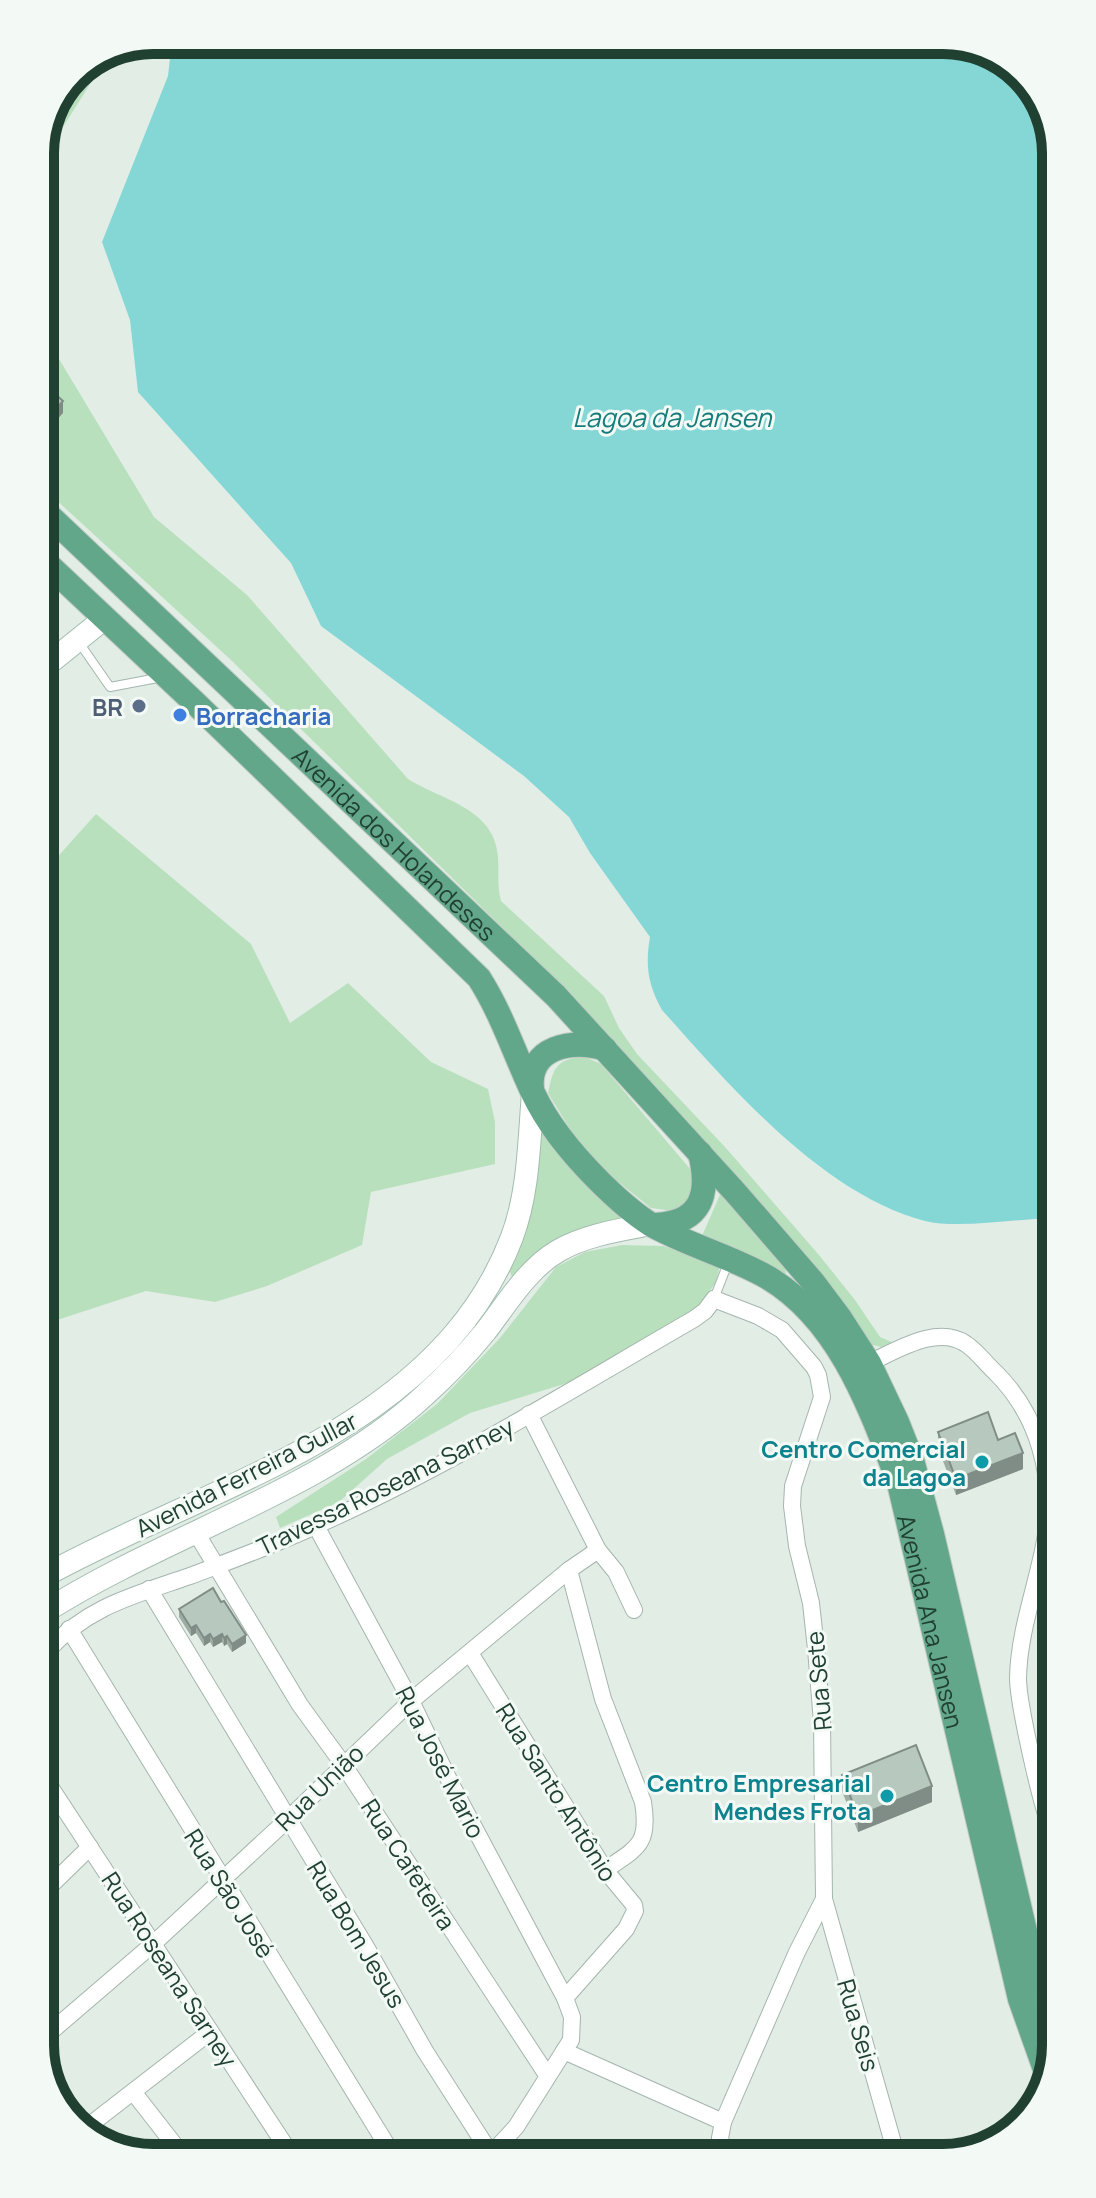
<svg xmlns="http://www.w3.org/2000/svg" width="1096" height="2198" font-family="Manrope,sans-serif">
	<rect width="100%" height="100%" fill="#e2ede6"/>
	<g fill="#b9e0bd">
		<polygon points="105,60 40,164 40,146 73,73"/>
		<path d="M41 338 56 354 154 517 247 595 408 779C441 800 495 808 498 857 499 873 497 886 501 901L604 996 619 1028 637 1054 725 1147 819 1255 855 1300 880 1337 894 1343 881 1347 869 1344 575 999 231 660 42 487Z"/>
		<polygon points="96,814 251,944 290,1023 348,983 431,1062 488,1089 495,1122 495,1164 371,1192 362,1245 267,1286 215,1302 146,1291 45,1324 43,873"/>
		<path d="M583 1056 601 1064 691 1170 694 1189 688 1203 672 1211 651 1208 610 1175 576 1139 548 1093C553 1068 556 1060 583 1056Z"/>
		<path d="M537 1126 629 1219C569 1228 556 1239 512 1278L508 1264Z"/>
		<polygon points="722,1190 785,1261 786,1276 702,1236"/>
		<polygon points="622,1245 663,1246 720,1265 716,1282 698,1308 574,1381 470,1413 387,1459 339,1502 280,1528 276,1517 366,1459 437,1404 500,1338 556,1267 585,1252"/>
	</g>
	<path fill="#85d7d6" d="M172 40H951L1011 63 1048 110 1052 1218C1016 1219 958 1229 925 1221 822 1194 731 1087 662 1010 648 985 645 966 650 937L590 853 569 817 524 776 321 626 291 563 138 392 130 320 102 242 168 76Z"/>
	<g fill="none" stroke-linecap="round" stroke-linejoin="round">
		<g stroke="#a4b6ac" stroke-width="10">
			<g id="lane">
				<polyline points="78,641 110,687 163,677"/>
				<polyline points="714,1299 728,1263"/>
			</g>
		</g>
		<g stroke="#a4b6ac" stroke-width="18">
			<g id="street">
				<path d="M869 1363C896 1351 937 1324 966 1344 977 1351 986 1364 996 1373 1038 1415 1055 1476 1046 1535 1038 1583 1019 1629 1018 1678 1018 1702 1043 1818 1055 1837"/>
				<polyline points="529,1414 598,1550 616,1572 634,1610"/>
				<polyline points="316,1526 411,1701 451,1784 565,1998"/>
				<polyline points="195,1531 300,1705 343,1764 547,2075"/>
				<path d="M569 1570 603 1699 643 1802C650 1845 637 1848 605 1870"/>
				<polyline points="149,1589 366,1947 425,2051 491,2154 516,2127 571,2040 572,2017 565,1998 626,1929 635,1911 634,1905 605,1870 470,1653"/>
				<polyline points="69,1629 393,2155"/>
				<path d="M47 1651C88 1606 135 1595 190 1576 232 1560 274 1545 315 1526 446 1468 569 1391 694 1319L705 1311 714 1299 758 1316 782 1330 814 1367 818 1375 822 1397 793 1486 792 1506 797 1546 811 1603 816 1649 822 1722 824 1899 797 1952 723 2122 720 2138 724 2152"/>
				<polyline points="47,1782 292,2156"/>
				<polyline points="48,1888 90,1847"/>
				<polyline points="824,1899 895,2150"/>
				<polyline points="48,2034 153,1944 288,1819 411,1701 569,1570 598,1550"/>
				<polyline points="564,2051 723,2122"/>
				<polyline points="134,2093 184,2157"/>
				<polyline points="82,2131 210,2032"/>
			</g>
		</g>
		<g stroke="#a2bdaf" stroke-width="24">
			<g id="secondary">
				<polyline points="42,669 105,618"/>
				<path d="M46 1575C209 1485 439 1430 512 1237 529 1192 529 1140 533 1093"/>
				<path d="M46 1611C167 1534 322 1491 426 1394 447 1375 467 1354 485 1332 506 1305 527 1269 558 1251 585 1235 620 1230 651 1224"/>
			</g>
		</g>
		<g stroke="#c1cac6" stroke-width="26">
			<g id="primary">
				<path id="s1" d="M42 509 556 996 735 1192 813 1282 840 1318 869 1363 897 1422 912 1460 932 1534 1028 1944 1056 2042"/>
				<path id="s2" d="M42 559 193 701 479 978C502 1014 515 1055 533 1093 548 1125 574 1156 599 1181 613 1195 633 1213 650 1224 687 1245 730 1256 767 1277 840 1320 870 1408 899 1483L1020 1999 1047 2075"/>
				<path d="M532 1089C527 1047 573 1038 605 1049"/>
				<path d="M655 1225C702 1223 710 1194 700 1153"/>
			</g>
		</g>
		<use href="#lane" stroke="#fff" stroke-width="8"/>
		<use href="#street" stroke="#fff" stroke-width="16"/>
		<use href="#secondary" stroke="#fff" stroke-width="22"/>
		<use href="#primary" stroke="#63a78a" stroke-width="24"/>
	</g>
	<g fill="#9dada4">
		<polygon points="938,1432 998,1440 1023,1469 956,1495 938,1448"/>
		<polygon points="179,1609 246,1643 232,1652 227,1644 224,1646 222,1642 213,1647 210,1642 204,1646 196,1633 191,1636 179,1617"/>
		<polygon points="842,1775 932,1802 858,1832 842,1791"/>
	</g>
	<g fill="#808d86">
		<polygon points="63,401 63,413 43,435 43,423"/>
		<polygon points="1023,1453 1023,1469 956,1495 956,1479"/>
		<polygon points="196,1625 196,1633 191,1636 191,1628"/>
		<polygon points="210,1634 210,1642 204,1646 204,1638"/>
		<polygon points="222,1634 222,1642 213,1647 213,1639"/>
		<polygon points="246,1635 246,1643 232,1652 232,1644"/>
		<polygon points="227,1636 227,1644 224,1646 224,1638"/>
		<polygon points="932,1786 932,1802 858,1832 858,1816"/>
	</g>
	<g fill="#b7c9bf" stroke="#808d86" stroke-width="2">
		<polygon points="41,381 63,401 43,423 41,422"/>
		<polygon points="988,1412 998,1440 1015,1433 1023,1453 956,1479 938,1432"/>
		<polygon points="213,1588 221,1602 224,1601 246,1635 232,1644 227,1636 224,1638 222,1634 213,1639 210,1634 204,1638 196,1625 191,1628 179,1609"/>
		<polygon points="916,1745 932,1786 858,1816 842,1775"/>
	</g>
	<circle fill="#5c6f8a" stroke="#f3faf5" stroke-width="3" cx="139" cy="706" r="8"/>
	<circle fill="#3f7fe0" stroke="#f3faf5" stroke-width="3" cx="180" cy="715" r="8"/>
	<g fill="#0f9aa8" stroke="#f3faf5" stroke-width="3">
		<circle cx="982" cy="1462" r="8"/>
		<circle cx="887" cy="1796" r="8"/>
	</g>
	<g text-anchor="middle" dominant-baseline="central" stroke-width="6" stroke-linejoin="round" paint-order="stroke">
		<g font-size="24" font-weight="bold" fill="#4e5e75" stroke="#f3faf5" text-anchor="end">
			<text x="123" y="706">BR</text>
		</g>
		<g font-size="24" font-weight="bold" fill="#366cbe" stroke="#f3faf5" text-anchor="start">
			<text x="196" y="715">Borracharia</text>
		</g>
		<g font-size="24" fill="#204032" stroke="#f3faf5">
			<text stroke="none"><textPath href="#s1" startOffset="486">Avenida dos Holandeses</textPath></text>
			<text transform="translate(246 1474) rotate(-27)">Avenida Ferreira Gullar</text>
			<text transform="translate(385 1486) rotate(-26)">Travessa Roseana Sarney</text>
			<text stroke="none"><textPath href="#s2" startOffset="1430">Avenida Ana Jansen</textPath></text>
			<text transform="translate(818 1681) rotate(-95)">Rua Sete</text>
			<text transform="translate(441 1762) rotate(63)">Rua José Mario</text>
			<text transform="translate(319 1787) rotate(-44)">Rua União</text>
			<text transform="translate(557 1792) rotate(58)">Rua Santo Antônio</text>
			<text transform="translate(409 1864) rotate(57)">Rua Cafeteira</text>
			<text transform="translate(230 1893) rotate(58)">Rua São José</text>
			<text transform="translate(357 1934) rotate(59)">Rua Bom Jesus</text>
			<text transform="translate(170 1969) rotate(57)">Rua Roseana Sarney</text>
			<text transform="translate(859 2025) rotate(74)">Rua Seis</text>
		</g>
		<g font-size="24" font-weight="bold" fill="#0d838f" stroke="#f3faf5" text-anchor="end">
			<text x="966" y="1448">Centro Comercial<tspan x="966" dy="28">da Lagoa</tspan></text>
			<text x="871" y="1782">Centro Empresarial<tspan x="871" dy="28">Mendes Frota</tspan></text>
		</g>
		<g font-size="26" font-style="italic" fill="#157c7c" stroke="#f3faf5">
			<text x="672" y="417">Lagoa da Jansen</text>
		</g>
	</g>
	<path d="M0 0H1096V2198H0ZM153 54H943A99 99 0 0 1 1042 153V2045A99 99 0 0 1 943 2144H153A99 99 0 0 1 54 2045V153A99 99 0 0 1 153 54Z" fill="#f3faf5" fill-rule="evenodd"/>
	<path fill="none" stroke="#204032" stroke-width="10" d="M153 54H943A99 99 0 0 1 1042 153V2045A99 99 0 0 1 943 2144H153A99 99 0 0 1 54 2045V153A99 99 0 0 1 153 54Z"/>
</svg>
